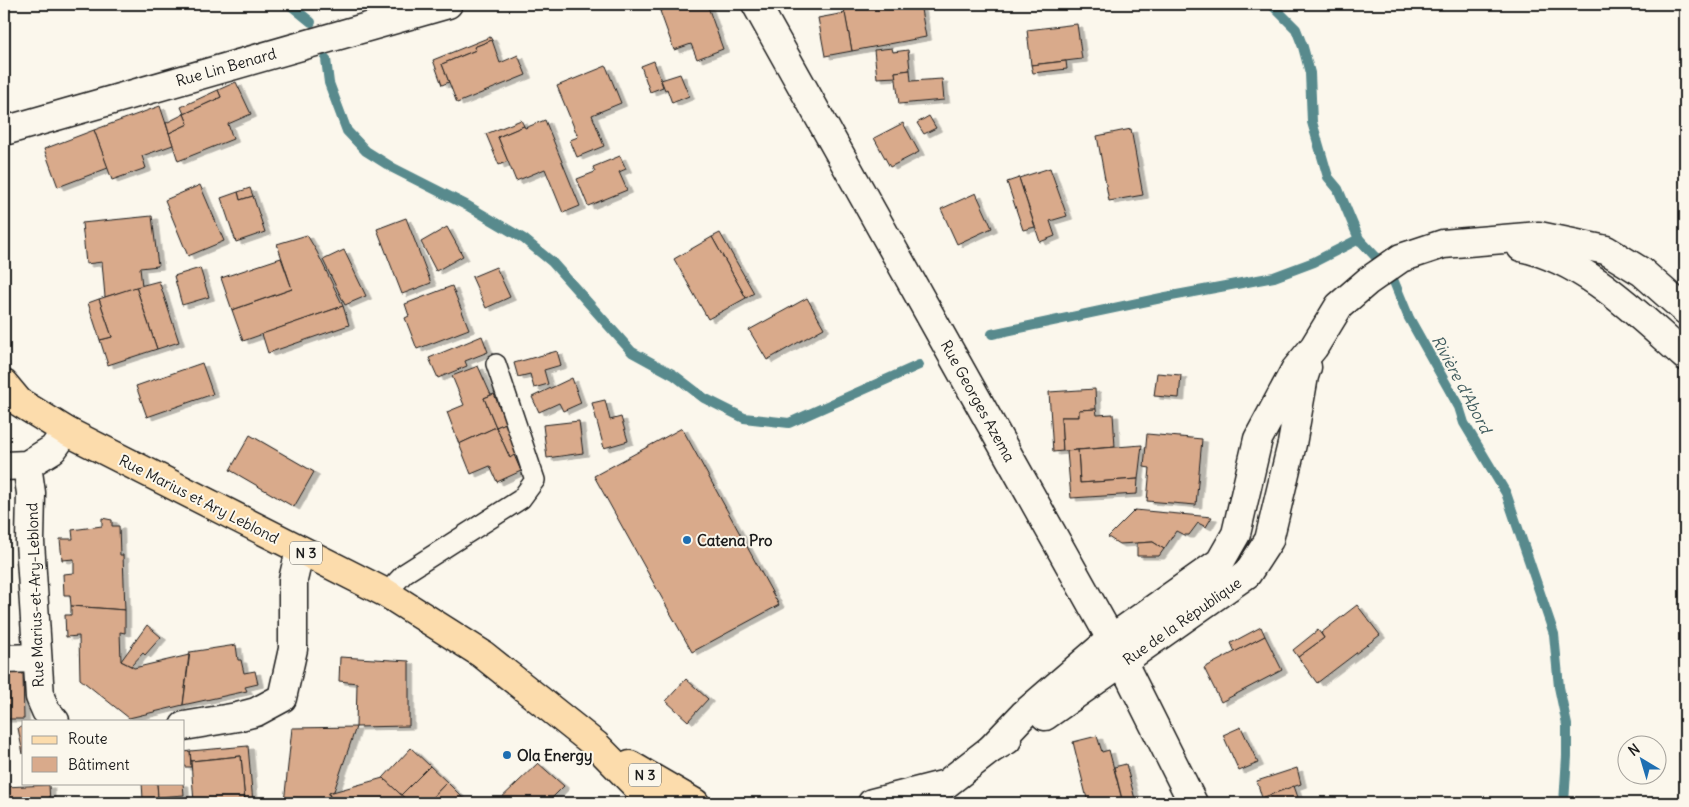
<svg xmlns="http://www.w3.org/2000/svg" width="1689" height="807" font-family="Delius,sans-serif">
	<defs>
		<filter id="shadow"><feDropShadow dx="5.5" dy="3" stdDeviation="0" flood-color="#0004"/></filter>
	</defs>
	<rect width="100%" height="100%" fill="#fbf7ec"/>
	<filter id="ink" filterUnits="userSpaceOnUse"><feTurbulence type="fractalNoise" baseFrequency=".02" numOctaves="2"/><feDisplacementMap in="SourceGraphic" scale="10" xChannelSelector="R" yChannelSelector="G"/><feConvolveMatrix kernelMatrix="1 2 1 2 8 2 1 2 1" color-interpolation-filters="sRGB"/></filter>
	<g filter="url(#ink)">
		<g fill="none" stroke-linecap="round" stroke-linejoin="round">
			<g stroke="#598a8d" stroke-width="10">
				<polyline points="289,4 311,22"/>
				<polyline points="1271,4 1296,29 1303,47 1310,73 1312,122 1328,177 1338,189 1359,239 1390,272 1409,318 1459,407 1464,423 1506,493 1554,634 1559,687 1567,725 1567,756 1564,803"/>
				<polyline points="326,59 329,83 347,131 366,151 393,168 468,206 524,239 552,262 632,352 674,375 704,398 744,418 789,423 919,365"/>
				<polyline points="992,334 1166,297 1274,277 1314,262 1359,239"/>
			</g>
		</g>
		<g fill="#d9aa8b" stroke="#1c1c1c" filter="url(#shadow)">
			<polygon points="659,4 678,4 660,11"/>
			<polygon points="678,4 707,4 723,49 697,59 691,44 674,50 660,11"/>
			<polygon points="843,4 920,4 926,37 852,51"/>
			<polygon points="845,13 852,51 825,56 818,18"/>
			<polygon points="1077,24 1082,59 1031,65 1027,30"/>
			<polygon points="490,37 492,40 474,47 476,50 442,64 449,82 442,85 433,60"/>
			<polygon points="492,40 500,63 518,55 526,75 457,103 442,64 476,50 474,47"/>
			<polygon points="892,48 893,52 908,50 910,70 895,72 896,77 877,78 874,50"/>
			<polygon points="654,61 663,87 650,92 641,66"/>
			<polygon points="1066,61 1067,69 1033,73 1031,65"/>
			<polygon points="606,66 621,103 592,115 604,146 577,157 570,140 578,137 557,86"/>
			<polygon points="910,70 911,81 942,79 944,100 899,104 895,72"/>
			<polygon points="680,74 689,96 672,103 667,89 665,90 661,80"/>
			<polygon points="236,82 251,114 228,124 233,139 178,161 169,133 188,124 184,114 221,97 218,90"/>
			<polygon points="218,90 221,97 184,114 181,107"/>
			<polygon points="160,106 173,145 142,156 146,168 112,180 94,130"/>
			<polygon points="184,114 188,124 169,133 166,123"/>
			<polygon points="929,116 936,128 924,134 917,123"/>
			<polygon points="521,120 524,126 498,137 508,161 499,165 486,134"/>
			<polygon points="545,120 580,206 563,213 545,169 516,181 498,137 524,126 525,128"/>
			<polygon points="903,123 919,152 890,167 874,138"/>
			<polygon points="1131,129 1143,195 1109,201 1097,136"/>
			<polygon points="94,130 108,168 58,187 44,149"/>
			<polygon points="620,156 626,169 619,172 627,190 588,206 577,179 595,172 593,167"/>
			<polygon points="1050,168 1067,216 1050,221 1055,236 1040,242 1019,178"/>
			<polygon points="1019,178 1035,227 1023,230 1007,182"/>
			<polygon points="200,185 224,241 188,256 165,200"/>
			<polygon points="250,188 253,196 240,200 238,192"/>
			<polygon points="238,192 240,200 253,196 265,232 236,242 221,198"/>
			<polygon points="976,193 992,228 957,244 941,209"/>
			<polygon points="152,216 158,266 140,268 142,286 105,297 102,262 86,264 82,223"/>
			<polygon points="406,218 431,283 402,294 377,229"/>
			<polygon points="447,227 463,256 436,271 421,242"/>
			<polygon points="720,233 754,293 746,298 712,237"/>
			<polygon points="307,235 317,252 343,306 243,341 232,310 292,289 277,244"/>
			<polygon points="712,237 746,298 708,319 674,259"/>
			<polygon points="344,250 366,296 345,305 323,260"/>
			<polygon points="281,258 292,289 232,310 221,278"/>
			<polygon points="496,267 510,297 486,308 472,277"/>
			<polygon points="200,268 209,297 182,305 174,276"/>
			<polygon points="159,281 179,342 157,349 136,287"/>
			<polygon points="452,286 469,329 417,349 405,318 409,316 405,304"/>
			<polygon points="136,287 157,349 108,365 100,340 112,337 99,299"/>
			<polygon points="807,298 824,328 767,360 749,330"/>
			<polygon points="99,299 112,337 100,340 88,303"/>
			<polygon points="343,306 349,325 268,353 262,334"/>
			<polygon points="482,336 488,352 465,361 467,366 438,378 429,358"/>
			<polygon points="557,351 561,365 544,370 548,384 534,388 530,374 518,377 514,363"/>
			<polygon points="202,363 213,394 147,417 136,386"/>
			<polygon points="478,366 491,395 484,398 496,427 459,444 447,412 464,405 452,376"/>
			<polygon points="1157,373 1181,375 1179,398 1154,396"/>
			<polygon points="572,378 581,403 563,411 559,403 539,412 532,397"/>
			<polygon points="1095,389 1096,409 1079,410 1079,417 1061,417 1063,451 1053,452 1049,392"/>
			<polygon points="494,394 506,423 496,427 484,398"/>
			<polygon points="605,400 610,420 621,417 628,441 604,448 592,403"/>
			<polygon points="1096,409 1097,415 1113,414 1115,447 1063,451 1061,417 1079,417 1079,410"/>
			<polygon points="579,421 583,453 547,458 543,425"/>
			<polygon points="506,423 519,454 510,458 496,427"/>
			<polygon points="496,427 510,458 514,455 521,471 497,482 490,466 471,474 459,444"/>
			<polygon points="682,428 779,605 692,652 594,476"/>
			<polygon points="1147,434 1202,439 1196,505 1147,501 1150,468 1144,467"/>
			<polygon points="250,435 314,472 294,507 230,470"/>
			<polygon points="1142,445 1138,479 1080,483 1078,450"/>
			<polygon points="1078,450 1080,483 1138,479 1137,494 1071,498 1067,451"/>
			<polygon points="1135,510 1212,517 1206,527 1198,523 1189,535 1184,535 1176,531 1164,549 1153,542 1119,544 1108,537"/>
			<polygon points="102,518 112,520 112,526 119,526 120,555 123,555 125,610 71,606 70,595 64,595 63,574 74,573 74,559 62,560 60,539 73,539 72,530 102,526"/>
			<polygon points="1153,542 1164,549 1159,556 1137,556 1137,543"/>
			<polygon points="1357,605 1380,635 1317,683 1298,657 1324,638 1321,633"/>
			<polygon points="71,606 125,610 125,633 120,632 121,661 131,666 134,668 189,655 183,705 129,718 80,679 79,636 66,637 65,615 71,615"/>
			<polygon points="147,625 161,637 145,655 143,653 131,666 121,661"/>
			<polygon points="1261,627 1265,636 1235,652 1231,643"/>
			<polygon points="1318,630 1324,638 1298,657 1293,650"/>
			<polygon points="1265,636 1282,670 1221,702 1204,668"/>
			<polygon points="236,645 238,660 241,660 244,673 255,671 258,684 245,687 247,691 183,705 190,652"/>
			<polygon points="340,657 409,661 409,726 356,727 357,683 339,681"/>
			<polygon points="4,673 23,673 24,719 4,719"/>
			<polygon points="686,679 708,699 688,721 666,701"/>
			<polygon points="24,726 24,753 23,754 18,728"/>
			<polygon points="356,727 334,791 329,793 331,803 284,803 292,728"/>
			<polygon points="1241,727 1258,763 1239,771 1223,735"/>
			<polygon points="1097,736 1102,752 1109,750 1123,803 1088,803 1073,742"/>
			<polygon points="248,746 253,803 245,803 241,756 191,761 190,751"/>
			<polygon points="411,748 430,766 401,795 383,778"/>
			<polygon points="190,751 191,767 184,767 184,752"/>
			<polygon points="241,756 245,803 194,803 191,761"/>
			<polygon points="538,763 564,786 547,803 496,803"/>
			<polygon points="1126,764 1136,803 1123,803 1114,767"/>
			<polygon points="430,766 447,782 427,803 410,803 401,795"/>
			<polygon points="1297,768 1301,784 1262,798 1257,781"/>
			<polygon points="383,778 410,803 332,803 329,793"/>
			<polygon points="447,782 468,803 427,803"/>
			<polygon points="142,783 157,783 158,797 143,799"/>
			<polygon points="157,783 183,783 184,795 158,797"/>
			<polygon points="49,785 50,803 4,803 4,787"/>
			<polygon points="1294,786 1300,803 1248,803 1262,798"/>
		</g>
		<g fill="none" stroke-linecap="round" stroke-linejoin="round">
			<g stroke="#1c1c1c" stroke-width="22">
				<polyline id="lane" points="386,593 405,573 521,499 535,480 496,364"/>
			</g>
			<g stroke="#1c1c1c" stroke-width="31">
				<g id="street">
					<polyline points="756,4 1111,639 1193,803"/>
					<polyline points="4,131 448,4"/>
					<polyline points="27,465 31,493 30,542 40,697 46,711 55,721"/>
					<polyline points="4,466 27,465 53,449 66,431"/>
					<polyline points="4,659 37,658"/>
					<polyline points="184,726 237,717 256,712 282,698 293,649 293,580 300,550"/>
				</g>
			</g>
			<g stroke="#1c1c1c" stroke-width="31">
				<g id="secondary">
					<path d="M1521 247C1586 261 1637 314 1685 356"/>
					<polyline points="1045,716 1247,574 1269,540 1292,444 1304,376 1307,367"/>
					<polyline points="991,749 1024,714 1111,639 1220,562 1236,534 1258,439 1295,370 1314,347 1339,306 1368,281 1401,258 1443,244 1539,236 1606,250 1642,272 1685,310"/>
					<polyline points="872,803 946,784 991,749 1007,740"/>
				</g>
			</g>
			<g stroke="#1c1c1c" stroke-width="31">
				<g id="primary">
					<polyline points="4,384 19,402 66,431 386,593 482,654 596,745 653,803"/>
					<polyline points="630,765 695,803"/>
				</g>
			</g>
			<use href="#lane" stroke="#fbf7ec" stroke-width="19"/>
			<use href="#street" stroke="#fbf7ec" stroke-width="28"/>
			<use href="#secondary" stroke="#fbf7ec" stroke-width="28"/>
			<use href="#primary" stroke="#fcdcac" stroke-width="28"/>
		</g>
	</g>
	<g fill="#1f6fb2" stroke="#fbf7ec" stroke-width="2">
		<circle cx="687" cy="540" r="5"/>
		<circle cx="507" cy="755" r="5"/>
	</g>
	<g text-anchor="middle" dominant-baseline="central" stroke-width="4" stroke-linejoin="round" paint-order="stroke">
		<g fill="#fbf7ec" stroke="#5f5e5a" stroke-width="1">
			<rect x="290" y="541.5" width="32" height="23" rx="4"/>
			<rect x="629" y="763.5" width="32" height="23" rx="4"/>
		</g>
		<g font-size="14" font-weight="bold" fill="#1c1c1c">
			<text x="306" y="553">N 3</text>
			<text x="645" y="775">N 3</text>
		</g>
		<g font-size="15" fill="#1c1c1c" stroke="#fbf7ec">
			<text transform="translate(226 67) rotate(-16)">Rue Lin Benard</text>
			<text transform="translate(978 401) rotate(61)">Rue Georges Azema</text>
			<text transform="translate(199 499) rotate(27)">Rue Marius et Ary Leblond</text>
			<text transform="translate(35 595) rotate(-92)">Rue Marius-et-Ary-Leblond</text>
			<text transform="translate(1182 621) rotate(-35)">Rue de la République</text>
		</g>
		<g font-size="15" font-weight="bold" fill="#1c1c1c" stroke="#fbf7ec" text-anchor="start">
			<text x="697" y="540">Catena Pro</text>
			<text x="517" y="755">Ola Energy</text>
		</g>
		<g font-size="16" font-style="italic" fill="#405c5e" stroke="#fbf7ec">
			<text transform="translate(1462 384) rotate(62)">Rivière d'Abord</text>
		</g>
	</g>
	<rect width="1689" height="807" fill="none" stroke="#fbf7ec" stroke-width="20"/>
	<rect x="10" y="10" width="1669" height="787" fill="none" stroke="#1c1c1c" stroke-width="2" filter="url(#ink)"/>
	<rect x="22" y="720" width="162" height="65" fill="#fbf7ec" stroke="#a29f99"/>
	<rect x="32" y="736" width="25" height="8" fill="#fcdcac" stroke="#a29f99"/>
	<text x="68" y="744" font-size="15" fill="#1c1c1c">Route</text>
	<rect x="32" y="757" width="25" height="15" fill="#d9aa8b" stroke="#a29f99"/>
	<text x="68" y="770" font-size="15" fill="#1c1c1c">Bâtiment</text>
	<g transform="translate(1642 760) rotate(322)"><circle r="24" fill="#fbf7ec" stroke="#a29f99"/>
	<path d="M0-4L9 19L0 12L-9 19Z" fill="#1f6fb2"/>
	<text y="-8" font-size="14" font-weight="bold" text-anchor="middle" fill="#1c1c1c">N</text>
	</g>
</svg>
